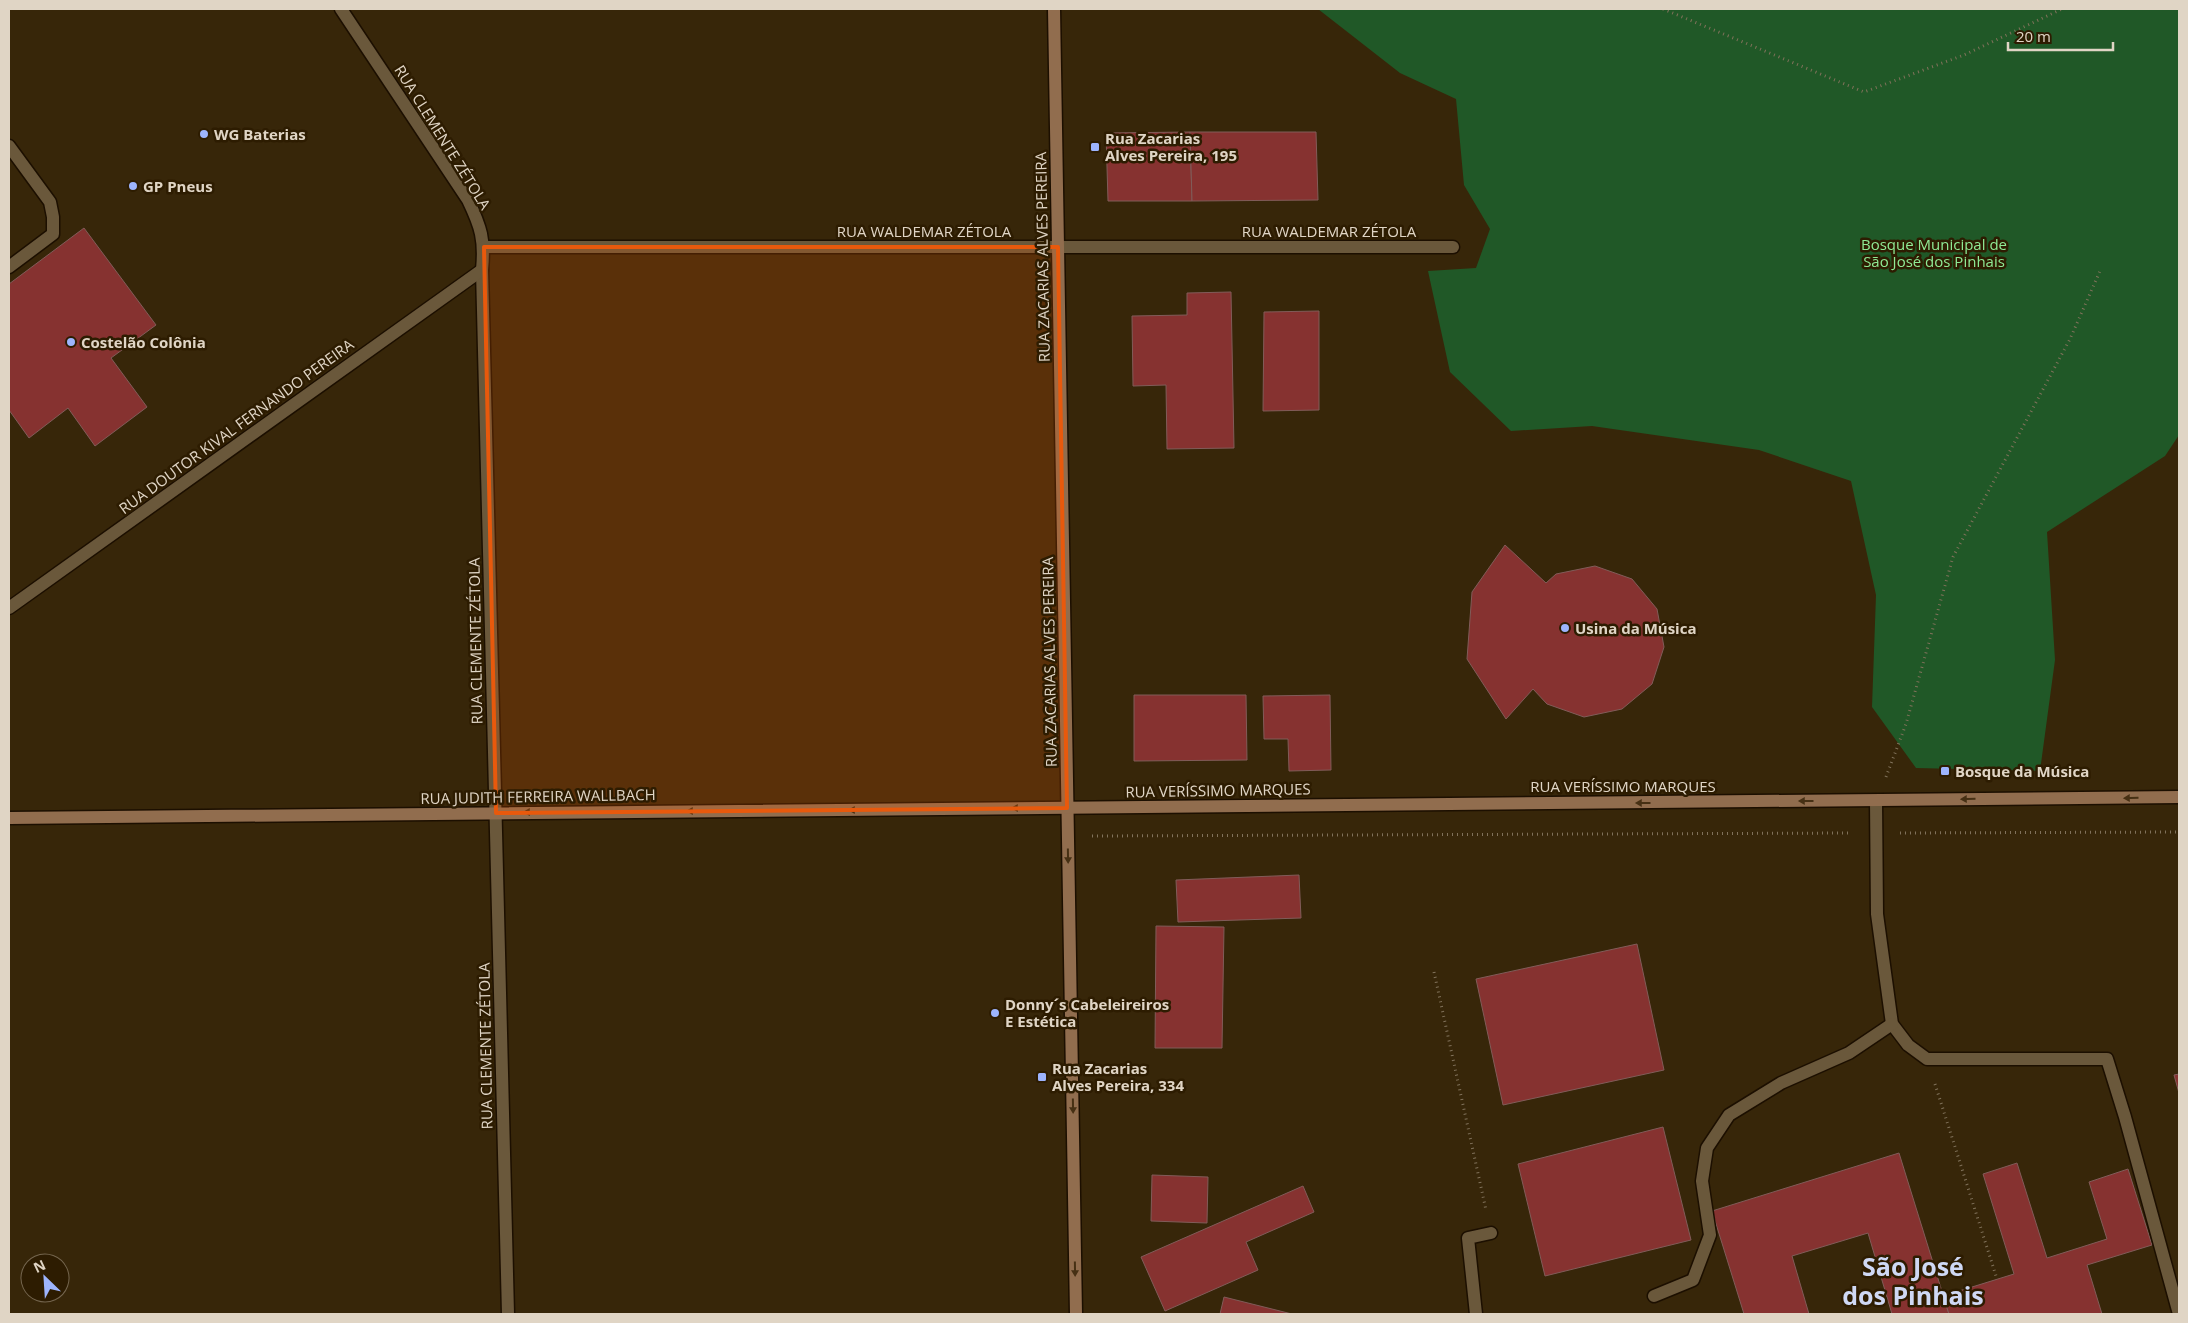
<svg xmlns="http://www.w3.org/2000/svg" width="2188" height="1323" font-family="'Open Sans',sans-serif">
	<rect width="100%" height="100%" fill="#372609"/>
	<polygon fill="#205827" points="1318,9 2179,9 2179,435 2165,456 2047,532 2055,660 2040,771 1916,768 1872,707 1876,595 1851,481 1759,450 1592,426 1511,431 1450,372 1428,271 1476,268 1490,229 1464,185 1456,99 1400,73"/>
	<g fill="#863230" stroke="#815c59">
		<polygon points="1190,132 1192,201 1108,201 1106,133"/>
		<polygon points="1190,132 1316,132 1318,200 1192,201"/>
		<polygon points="84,228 156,325 111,358 147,407 95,446 68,408 29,438 9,410 9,284"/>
		<polygon points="1231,292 1234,448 1167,449 1166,385 1133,386 1132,316 1187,315 1187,293"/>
		<polygon points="1319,311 1319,410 1263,411 1264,312"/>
		<polygon points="1505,545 1546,583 1556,574 1595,566 1632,579 1657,609 1664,647 1652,684 1622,709 1584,717 1547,704 1533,689 1506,719 1467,659 1472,592"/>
		<polygon points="1134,695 1246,695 1247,760 1134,761"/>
		<polygon points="1330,695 1331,770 1289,771 1288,739 1264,739 1263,696"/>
		<polygon points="1299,875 1301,918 1178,922 1176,880"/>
		<polygon points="1156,926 1224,927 1222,1048 1155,1048"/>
		<polygon points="1637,944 1664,1070 1503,1105 1476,979"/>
		<polygon points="2179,1074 2179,1093 2174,1075"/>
		<polygon points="1663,1127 1691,1240 1545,1276 1518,1164"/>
		<polygon points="1899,1153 1949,1314 1892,1314 1868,1233 1792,1256 1809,1314 1744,1314 1712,1211"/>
		<polygon points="2017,1163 2047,1258 2107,1239 2089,1182 2128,1169 2152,1245 2087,1265 2102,1314 1949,1314 1943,1296 2014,1274 1983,1174"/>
		<polygon points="1152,1175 1208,1177 1207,1223 1151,1221"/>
		<polygon points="1303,1186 1314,1212 1246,1242 1258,1270 1165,1311 1141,1257"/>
		<polygon points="1224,1297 1292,1314 1220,1314"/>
	</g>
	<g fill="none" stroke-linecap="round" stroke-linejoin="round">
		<g stroke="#1c0f00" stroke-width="15">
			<g id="lane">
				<polyline points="9,146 50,202 53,217 53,234 9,267"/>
				<polyline points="1876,801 1877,914 1892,1024 1908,1045 1927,1059 2107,1059 2125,1117 2179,1314"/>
				<polyline points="1654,1296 1693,1280 1710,1235 1702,1181 1707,1148 1729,1115 1781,1083 1849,1053 1892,1024"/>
				<polyline points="1476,1314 1468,1238 1491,1233"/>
			</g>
		</g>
		<g stroke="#1c0f00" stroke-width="15">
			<g id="street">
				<path d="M341 9 468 200C481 227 485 240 482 270L508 1314"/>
				<polyline points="484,247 1453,247"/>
				<polyline points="9,608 482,270"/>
			</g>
		</g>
		<g stroke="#1c0f00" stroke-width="15">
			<g id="secondary">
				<polyline points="1054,9 1076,1314"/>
				<polyline points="9,818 2179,797"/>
			</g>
		</g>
		<g stroke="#81725b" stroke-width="3" stroke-dasharray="1 4" stroke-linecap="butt">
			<polyline points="1663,9 1864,92 1964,55 2062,9"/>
			<polyline points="1886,777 1906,724 1953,557 2070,339 2100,271"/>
			<polyline points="1900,833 2179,832"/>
			<polyline points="1092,836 1851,833"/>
			<polyline points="1434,972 1486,1210"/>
			<polyline points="1935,1084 1997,1279"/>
		</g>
		<use href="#lane" stroke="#6a583b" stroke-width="12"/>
		<use href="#street" stroke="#6a583b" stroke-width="12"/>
		<use href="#secondary" stroke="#916d4e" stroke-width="12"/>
	</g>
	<defs><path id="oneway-solid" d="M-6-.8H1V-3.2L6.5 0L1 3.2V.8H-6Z" transform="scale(1.25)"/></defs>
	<g fill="#463014">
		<use href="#oneway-solid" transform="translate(2131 798) rotate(179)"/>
		<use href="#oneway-solid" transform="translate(1968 799) rotate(179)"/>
		<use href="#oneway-solid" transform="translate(1806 801) rotate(180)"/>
		<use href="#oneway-solid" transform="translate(1643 803) rotate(180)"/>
		<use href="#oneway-solid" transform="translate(1019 808) rotate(180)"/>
		<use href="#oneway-solid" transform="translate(856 810) rotate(180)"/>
		<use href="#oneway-solid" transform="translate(694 811) rotate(180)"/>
		<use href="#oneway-solid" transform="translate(531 812) rotate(180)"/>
		<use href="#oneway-solid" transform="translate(1068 856) rotate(89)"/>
		<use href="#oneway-solid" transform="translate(1073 1106) rotate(89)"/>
		<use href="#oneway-solid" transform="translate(1075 1269) rotate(89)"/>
	</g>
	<path fill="#e8590c" fill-opacity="0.2" stroke="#e8590c" stroke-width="4" stroke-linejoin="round" d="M484 247H1058L1067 808 496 813Z"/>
	<g fill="#9db4fd" stroke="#2d1c01" stroke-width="2">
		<circle cx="204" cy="134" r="5"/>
		<rect x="1090" y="142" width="10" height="10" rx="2.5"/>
		<circle cx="133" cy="186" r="5"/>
		<circle cx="71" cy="342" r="5"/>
		<circle cx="1565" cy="628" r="5"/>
		<rect x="1940" y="766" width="10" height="10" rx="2.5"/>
		<circle cx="995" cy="1013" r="5"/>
		<rect x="1037" y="1072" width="10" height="10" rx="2.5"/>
	</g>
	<g text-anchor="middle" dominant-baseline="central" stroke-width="5" stroke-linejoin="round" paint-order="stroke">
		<g font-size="15" font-weight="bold" fill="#e0d5c5" stroke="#2d1c01" text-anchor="start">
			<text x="214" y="134">WG Baterias</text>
			<text x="1105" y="138">Rua Zacarias<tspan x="1105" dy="17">Alves Pereira, 195</tspan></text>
			<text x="143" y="186">GP Pneus</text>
			<text x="81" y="342">Costelão Colônia</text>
			<text x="1575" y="628">Usina da Música</text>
			<text x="1955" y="771">Bosque da Música</text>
			<text x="1005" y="1004">Donny´s Cabeleireiros<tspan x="1005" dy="17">E Estética</tspan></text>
			<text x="1052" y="1068">Rua Zacarias<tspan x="1052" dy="17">Alves Pereira, 334</tspan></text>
		</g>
		<g font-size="15" fill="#e0d5c5" stroke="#2d1c01">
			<text transform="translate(443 137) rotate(58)">RUA CLEMENTE ZÉTOLA</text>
			<text x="924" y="231">RUA WALDEMAR ZÉTOLA</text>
			<text x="1329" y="231">RUA WALDEMAR ZÉTOLA</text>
			<text transform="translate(1042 257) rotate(-91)">RUA ZACARIAS ALVES PEREIRA</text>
			<text transform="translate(236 426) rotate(-36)">RUA DOUTOR KIVAL FERNANDO PEREIRA</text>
			<text transform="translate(475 641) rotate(-91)">RUA CLEMENTE ZÉTOLA</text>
			<text transform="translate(1049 662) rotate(-91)">RUA ZACARIAS ALVES PEREIRA</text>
			<text x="1623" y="786">RUA VERÍSSIMO MARQUES</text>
			<text transform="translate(1218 790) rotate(-1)">RUA VERÍSSIMO MARQUES</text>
			<text transform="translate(538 796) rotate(-1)">RUA JUDITH FERREIRA WALLBACH</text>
			<text transform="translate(485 1046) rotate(-91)">RUA CLEMENTE ZÉTOLA</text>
		</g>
		<g font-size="15" fill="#8fea95" stroke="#2d1c01">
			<text x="1934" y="244">Bosque Municipal de<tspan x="1934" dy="17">São José dos Pinhais</tspan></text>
		</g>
		<g font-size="25" font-weight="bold" fill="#cfd8f4" stroke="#2d1c01">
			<text x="1913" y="1266">São José<tspan x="1913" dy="29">dos Pinhais</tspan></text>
		</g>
	</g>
	<rect width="2188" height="1323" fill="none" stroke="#e0d5c5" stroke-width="20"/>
	<g transform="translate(45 1278) rotate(335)"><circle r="24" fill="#2d1c01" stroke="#75664f"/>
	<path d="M0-4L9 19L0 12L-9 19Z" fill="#9db4fd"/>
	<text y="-8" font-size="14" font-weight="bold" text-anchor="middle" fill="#e0d5c5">N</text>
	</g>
	<path d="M2008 42v8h105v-8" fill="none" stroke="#e0d5c5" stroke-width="2.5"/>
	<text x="2016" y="42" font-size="15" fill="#e0d5c5" stroke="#2d1c01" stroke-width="4" paint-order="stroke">20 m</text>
</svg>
